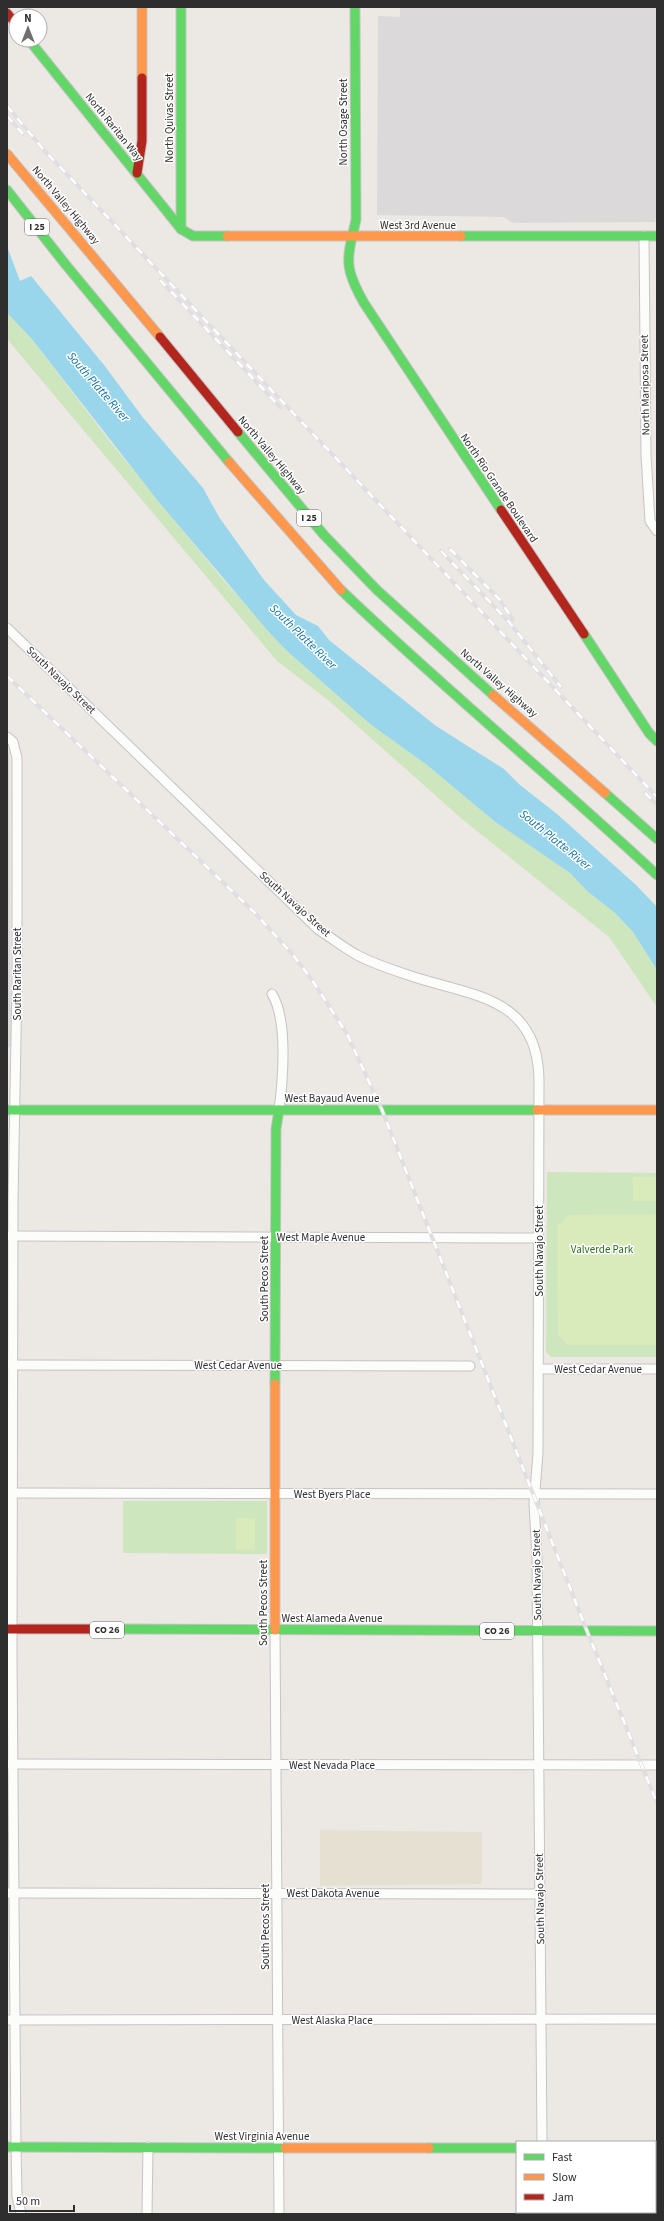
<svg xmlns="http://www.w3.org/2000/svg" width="664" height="2221" font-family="'Source Sans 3',sans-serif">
	<rect width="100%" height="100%" fill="#ece8e4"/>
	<g fill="#dcd9db">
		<polygon points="400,7 657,7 657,212 655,222 515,223 511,222 504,217 377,215 378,16 400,17"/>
		<polygon points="657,251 657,518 656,255"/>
		<polygon points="7,747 9,753 11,1047 7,1047"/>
	</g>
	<polygon fill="#e6e0d3" points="320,1830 482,1832 482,1884 320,1886"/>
	<g fill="#cee6be">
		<polygon points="7,313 31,338 108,439 220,576 287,651 370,724 427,765 494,821 570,873 587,891 615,913 633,932 657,970 657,1007 609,937 462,819 328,700 277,661 7,339"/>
		<polygon points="547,1172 657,1173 657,1357 551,1357 546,1352"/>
		<polygon points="123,1501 267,1501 267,1554 123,1553"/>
	</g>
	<g fill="#d9eabb">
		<rect x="633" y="1177" width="24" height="24"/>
		<polygon points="657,1214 657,1345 567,1345 558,1335 557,1226 569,1215"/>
		<polygon points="236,1518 255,1518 255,1550 236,1549"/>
	</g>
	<polygon fill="#99d6ec" points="7,246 20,281 31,276 104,365 144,419 203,488 219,517 264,580 296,615 318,626 329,640 436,726 504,769 520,785 557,814 636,885 657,907 657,970 633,932 615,913 587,891 570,873 494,821 427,765 370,724 287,651 268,631 158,501 31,338 7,313"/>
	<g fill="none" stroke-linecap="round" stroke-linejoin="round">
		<g stroke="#c5c4c5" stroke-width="11">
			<g id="street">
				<polyline points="644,236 646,455 650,521 657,531"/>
				<path d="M7 628 319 930C332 938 344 948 357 955 374 964 393 970 411 976 471 996 538 996 539 1080L538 1453 534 1503 537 1558 542 2142"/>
				<polyline points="7,737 13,742 17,758 17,982 13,1203 12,1656 16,2147 17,2196 21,2214"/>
				<path d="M272 994C288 1020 283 1079 279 1110"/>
				<polyline points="8,1236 539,1238"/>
				<polyline points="7,1365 470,1366"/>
				<polyline points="539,1369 657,1369"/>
				<polyline points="8,1493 657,1494"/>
				<polyline points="275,1630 279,2214"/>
				<polyline points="7,1764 657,1765"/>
				<polyline points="7,1893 540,1894"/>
				<polyline points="7,2020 657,2019"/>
				<polyline points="542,2212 542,2214"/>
				<polyline points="147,2214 148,2147"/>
			</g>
		</g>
		<g stroke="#c5c4c5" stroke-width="11">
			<g id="fast">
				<polyline points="181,7 181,229"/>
				<path d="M355 7 356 220C347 259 343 266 364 303L501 510"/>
				<polyline points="29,40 181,229 193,236 227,236"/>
				<polyline points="7,190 66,265 229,462"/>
				<polyline points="461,236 657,236"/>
				<polyline points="238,432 324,535 377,590 493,695"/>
				<path d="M341 590C443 688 553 778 657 875"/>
				<polyline points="584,634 649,733 657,741"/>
				<polyline points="605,793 657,839"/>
				<polyline points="7,1110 537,1110"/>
				<polyline points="275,1384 276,1129 279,1110"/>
				<polyline points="111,1629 657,1631"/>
				<polyline points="7,2147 285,2148"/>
				<polyline points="429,2148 517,2148"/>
				<polyline points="655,2149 657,2149"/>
			</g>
		</g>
		<g stroke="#c5c4c5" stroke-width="11">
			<g id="slow">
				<polyline points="142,7 142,78"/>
				<polyline points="7,154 160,337"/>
				<polyline points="227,236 461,236"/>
				<polyline points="229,462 341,590"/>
				<polyline points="493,695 605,793"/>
				<polyline points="537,1110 657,1110"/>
				<polyline points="275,1630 275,1384"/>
				<polyline points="285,2148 429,2148"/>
			</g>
		</g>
		<g stroke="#c5c4c5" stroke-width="11">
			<g id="jam">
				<polyline points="7,13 16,24"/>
				<polyline points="137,173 142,141 142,78"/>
				<polyline points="160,337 238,432"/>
				<polyline points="501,510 584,634"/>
				<polyline points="7,1629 111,1629"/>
			</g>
		</g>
		<use href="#street" stroke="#fcfcfb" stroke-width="9"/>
		<use href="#fast" stroke="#63d668" stroke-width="9"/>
		<use href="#slow" stroke="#ff974d" stroke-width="9"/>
		<use href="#jam" stroke="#b3261e" stroke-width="9"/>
		<g stroke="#dfdfe1" stroke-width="4">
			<g id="rail">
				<polyline points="7,106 43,149 657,797"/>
				<polyline points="7,116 23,134"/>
				<polyline points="160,280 281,408"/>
				<polyline points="450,549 500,600 513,620"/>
				<polyline points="441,551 509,622 561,687"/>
				<polyline points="7,676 255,913 294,956 312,980 347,1034 382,1110 587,1631 657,1803"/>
				<polyline points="645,793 657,805"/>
			</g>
		</g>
		<use href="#rail" stroke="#fff" stroke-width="2.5" stroke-dasharray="8" stroke-linecap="butt"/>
	</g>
	<g text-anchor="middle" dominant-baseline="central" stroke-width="3" stroke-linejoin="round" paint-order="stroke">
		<g fill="#fff" stroke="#6d6d6d" stroke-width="1">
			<rect x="25" y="219" width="24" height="16" rx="3"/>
			<rect x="297" y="510" width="24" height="16" rx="3"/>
			<rect x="90" y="1622" width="34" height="16" rx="3"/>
			<rect x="480" y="1623" width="34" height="16" rx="3"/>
		</g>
		<g font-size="10" font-weight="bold" fill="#2e2e2e">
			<text x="37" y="227">I 25</text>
			<text x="309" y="518">I 25</text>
			<text x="107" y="1630">CO 26</text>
			<text x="497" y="1631">CO 26</text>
		</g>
		<g font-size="11" fill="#2e2e2e" stroke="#fff">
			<text transform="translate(169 118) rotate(-90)">North Quivas Street</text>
			<text transform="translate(343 122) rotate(-90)">North Osage Street</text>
			<text transform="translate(114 127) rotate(51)">North Raritan Way</text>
			<text transform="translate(66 205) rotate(50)">North Valley Highway</text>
			<text x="418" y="225">West 3rd Avenue</text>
			<text transform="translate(645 385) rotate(-91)">North Mariposa Street</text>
			<text transform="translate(272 455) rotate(50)">North Valley Highway</text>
			<text transform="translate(499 488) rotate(56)">North Rio Grande Boulevard</text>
			<text transform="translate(61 680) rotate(44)">South Navajo Street</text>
			<text transform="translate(499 683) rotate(41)">North Valley Highway</text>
			<text transform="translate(295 904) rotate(42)">South Navajo Street</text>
			<text transform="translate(17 974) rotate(-90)">South Raritan Street</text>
			<text x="332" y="1098">West Bayaud Avenue</text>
			<text x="321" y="1237">West Maple Avenue</text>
			<text transform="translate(539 1251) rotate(-90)">South Navajo Street</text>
			<text transform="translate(264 1279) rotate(-90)">South Pecos Street</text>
			<text x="238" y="1365">West Cedar Avenue</text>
			<text x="598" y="1369">West Cedar Avenue</text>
			<text x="332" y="1494">West Byers Place</text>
			<text transform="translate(537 1575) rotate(-91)">South Navajo Street</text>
			<text transform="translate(263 1603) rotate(-90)">South Pecos Street</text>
			<text x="332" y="1618">West Alameda Avenue</text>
			<text x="332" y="1765">West Nevada Place</text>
			<text x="333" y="1893">West Dakota Avenue</text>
			<text transform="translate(540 1899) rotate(-91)">South Navajo Street</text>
			<text transform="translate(265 1927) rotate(-90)">South Pecos Street</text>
			<text x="332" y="2020">West Alaska Place</text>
			<text x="262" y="2136">West Virginia Avenue</text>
		</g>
		<g font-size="11" fill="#2c6e1b" stroke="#fff">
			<text x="602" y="1249">Valverde Park</text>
		</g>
		<g font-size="12" font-style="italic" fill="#0d6fa3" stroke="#fff">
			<text transform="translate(98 387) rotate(49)">South Platte River</text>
			<text transform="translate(303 637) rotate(44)">South Platte River</text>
			<text transform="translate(555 840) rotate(39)">South Platte River</text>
		</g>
	</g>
	<rect width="664" height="2221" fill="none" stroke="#2e2e2e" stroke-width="16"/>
	<rect x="516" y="2141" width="140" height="72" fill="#ffffff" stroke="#ababab"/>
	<rect x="524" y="2154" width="20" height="6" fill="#63d668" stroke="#ababab"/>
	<text x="552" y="2161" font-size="12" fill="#2e2e2e">Fast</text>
	<rect x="524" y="2174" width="20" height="6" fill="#ff974d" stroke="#ababab"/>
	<text x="552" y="2181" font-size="12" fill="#2e2e2e">Slow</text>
	<rect x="524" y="2194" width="20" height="6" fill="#b3261e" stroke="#ababab"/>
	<text x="552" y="2201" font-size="12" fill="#2e2e2e">Jam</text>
	<g transform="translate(28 28)"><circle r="19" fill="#ffffff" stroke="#ababab"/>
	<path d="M0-3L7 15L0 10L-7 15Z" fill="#706f6e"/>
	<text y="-6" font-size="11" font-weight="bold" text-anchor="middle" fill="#2e2e2e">N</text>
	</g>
	<path d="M10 2205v6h64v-6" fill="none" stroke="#2e2e2e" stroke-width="2"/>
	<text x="16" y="2205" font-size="12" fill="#2e2e2e" stroke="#ffffff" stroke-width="3" paint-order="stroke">50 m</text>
</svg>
